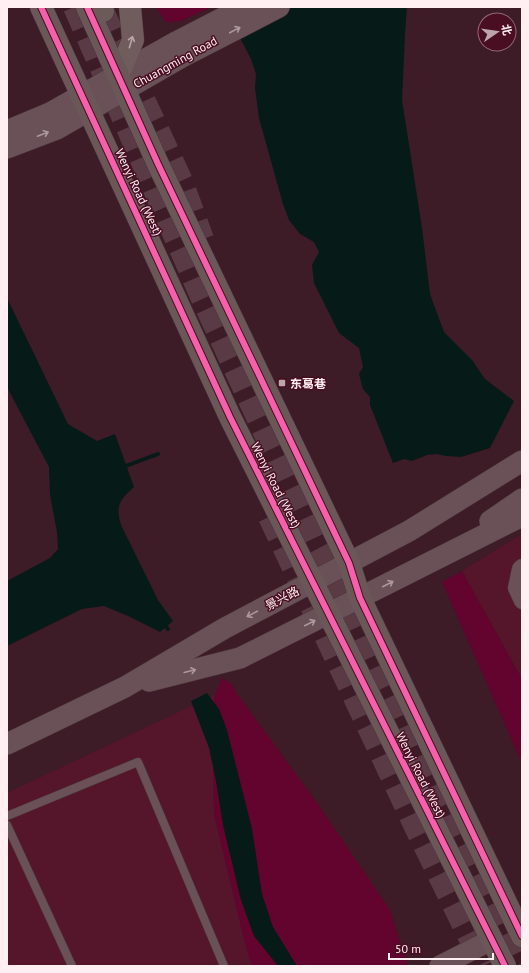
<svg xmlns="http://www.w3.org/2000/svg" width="529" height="973" font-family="'PT Sans','Noto Sans SC',sans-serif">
	<rect width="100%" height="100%" fill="#3d1b27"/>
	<g fill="#55162b">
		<polygon points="522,534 522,679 462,571"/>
		<polygon points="215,695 212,709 214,814 245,943 252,966 7,966 7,793"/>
	</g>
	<g fill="#62042d">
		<polygon points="156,7 212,7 181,21 166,22"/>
		<polygon points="462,571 522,679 522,763 442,582"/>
		<polygon points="222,678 232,684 238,695 318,804 390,910 408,966 252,966 245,943 214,814 212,709 215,695"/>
	</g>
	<g fill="#061a18">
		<polygon points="237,7 407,7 405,34 402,100 422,228 430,294 444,332 472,360 485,379 514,401 490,448 461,457 446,456 437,454 427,455 412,461 404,459 393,463 370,405 370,397 363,389 359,374 363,367 359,348 339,333 314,283 312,265 319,252 314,242 300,234 289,220 283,204 259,118 255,88 256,74 251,59 239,36"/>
		<path d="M7 298 68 424 97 441 115 434 134 487C120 500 115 505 121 525L158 600 173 621 160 632 128 616 104 606 82 609 7 646V581L50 558 58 549 57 532 50 495 49 467 7 387Z"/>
		<polygon points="207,693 219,709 227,730 252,829 262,894 273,927 297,966 278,966 254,936 241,900 223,825 216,781 209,748 191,701"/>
	</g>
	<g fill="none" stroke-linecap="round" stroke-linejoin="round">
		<g stroke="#061a18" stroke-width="4">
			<polyline points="123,467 158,454"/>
			<polyline points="163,623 168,629"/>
		</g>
		<g stroke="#5a3b45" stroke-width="22" stroke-dasharray="22 11" stroke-linecap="butt">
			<polyline points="74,7 202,299 315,542 333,576 447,821 518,966"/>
			<polyline points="103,11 182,181 203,239"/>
			<polyline points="269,517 416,829 483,966"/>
		</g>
		<g stroke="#4c363d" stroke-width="9">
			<g id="service">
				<polyline points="7,816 138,762 224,966"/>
				<polyline points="7,825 72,966"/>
			</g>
		</g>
		<g stroke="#4c363d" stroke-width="17">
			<polyline id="minor" points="522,567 520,569 516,588 522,601"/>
		</g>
		<g stroke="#4c363d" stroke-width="22">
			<g id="tertiary">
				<polyline points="7,131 50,113 176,42 244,7"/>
				<polyline points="7,148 57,129 182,57 279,7"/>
				<polyline points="490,521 522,499"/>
				<polyline points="149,681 240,658 522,516"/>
				<polyline points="7,744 125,687 225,628 409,531 522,461"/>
				<polyline points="440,966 491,940"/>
			</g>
		</g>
		<g stroke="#4c363d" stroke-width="23">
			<polyline id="secondary" points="118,75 133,40 130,7"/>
		</g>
		<g stroke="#4c363d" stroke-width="23">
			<g id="primary">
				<polyline points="41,7 230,417 505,966"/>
				<polyline points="87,7 158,164 349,563 360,598 522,936"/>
			</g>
		</g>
		<g stroke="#4c363d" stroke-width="23">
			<polyline id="trunk" points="101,7 103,11"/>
		</g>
		<use href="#service" stroke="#695157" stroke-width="8"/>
		<use href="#minor" stroke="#695157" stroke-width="16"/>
		<use href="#tertiary" stroke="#695157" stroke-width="21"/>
		<use href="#secondary" stroke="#705b5d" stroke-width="22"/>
		<use href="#primary" stroke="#6b5758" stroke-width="22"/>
		<use href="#trunk" stroke="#6c5a58" stroke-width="22"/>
		<g stroke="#4a0e23" stroke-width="8">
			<g id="cycleway">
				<polyline points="41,7 230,417 505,966"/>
				<polyline points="87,7 158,164 349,563 360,598 522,936"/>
			</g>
		</g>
		<use href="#cycleway" stroke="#f560ab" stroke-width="6"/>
	</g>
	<defs><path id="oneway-shaft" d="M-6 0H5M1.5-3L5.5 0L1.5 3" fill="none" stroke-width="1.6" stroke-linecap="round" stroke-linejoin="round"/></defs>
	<g stroke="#ac989d">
		<use href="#oneway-shaft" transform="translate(235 30) rotate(-28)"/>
		<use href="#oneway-shaft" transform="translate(43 134) rotate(-21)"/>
		<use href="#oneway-shaft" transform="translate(388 584) rotate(-27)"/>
		<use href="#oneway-shaft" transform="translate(252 614) rotate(152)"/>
		<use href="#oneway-shaft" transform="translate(310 623) rotate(-27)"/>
		<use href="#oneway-shaft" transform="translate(190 671) rotate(-14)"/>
	</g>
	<use stroke="#b8a5a8" href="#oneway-shaft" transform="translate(131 42) rotate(-74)"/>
	<rect fill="#bba5ab" stroke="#4a0e23" stroke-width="1.5" x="278" y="379" width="8" height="8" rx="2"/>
	<g text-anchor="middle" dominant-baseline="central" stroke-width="3" stroke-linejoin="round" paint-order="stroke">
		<g font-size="12" fill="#ffeff2" stroke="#4a0e23">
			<text transform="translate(175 62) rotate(-29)">Chuangming Road</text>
			<text transform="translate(139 192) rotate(65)">Wenyi Road (West)</text>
			<text transform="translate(276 485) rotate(63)">Wenyi Road (West)</text>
			<text transform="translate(282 598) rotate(-28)">景兴路</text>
			<text transform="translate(421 775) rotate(63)">Wenyi Road (West)</text>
		</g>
		<g font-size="12" font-weight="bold" fill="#ffeff2" stroke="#4a0e23" text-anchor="start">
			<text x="290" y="383">东葛巷</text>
		</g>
	</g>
	<rect width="529" height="973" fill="none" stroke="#ffeff2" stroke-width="16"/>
	<g transform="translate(497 32) rotate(77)"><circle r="19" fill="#4a0e23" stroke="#926876"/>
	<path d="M0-3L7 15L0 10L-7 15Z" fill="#bba5ab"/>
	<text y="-6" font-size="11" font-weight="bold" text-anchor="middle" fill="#ffeff2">北</text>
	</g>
	<path d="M389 953v6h104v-6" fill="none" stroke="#ffeff2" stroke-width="2"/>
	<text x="395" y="953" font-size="12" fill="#ffeff2" stroke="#4a0e23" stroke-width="3" paint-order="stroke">50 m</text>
</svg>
